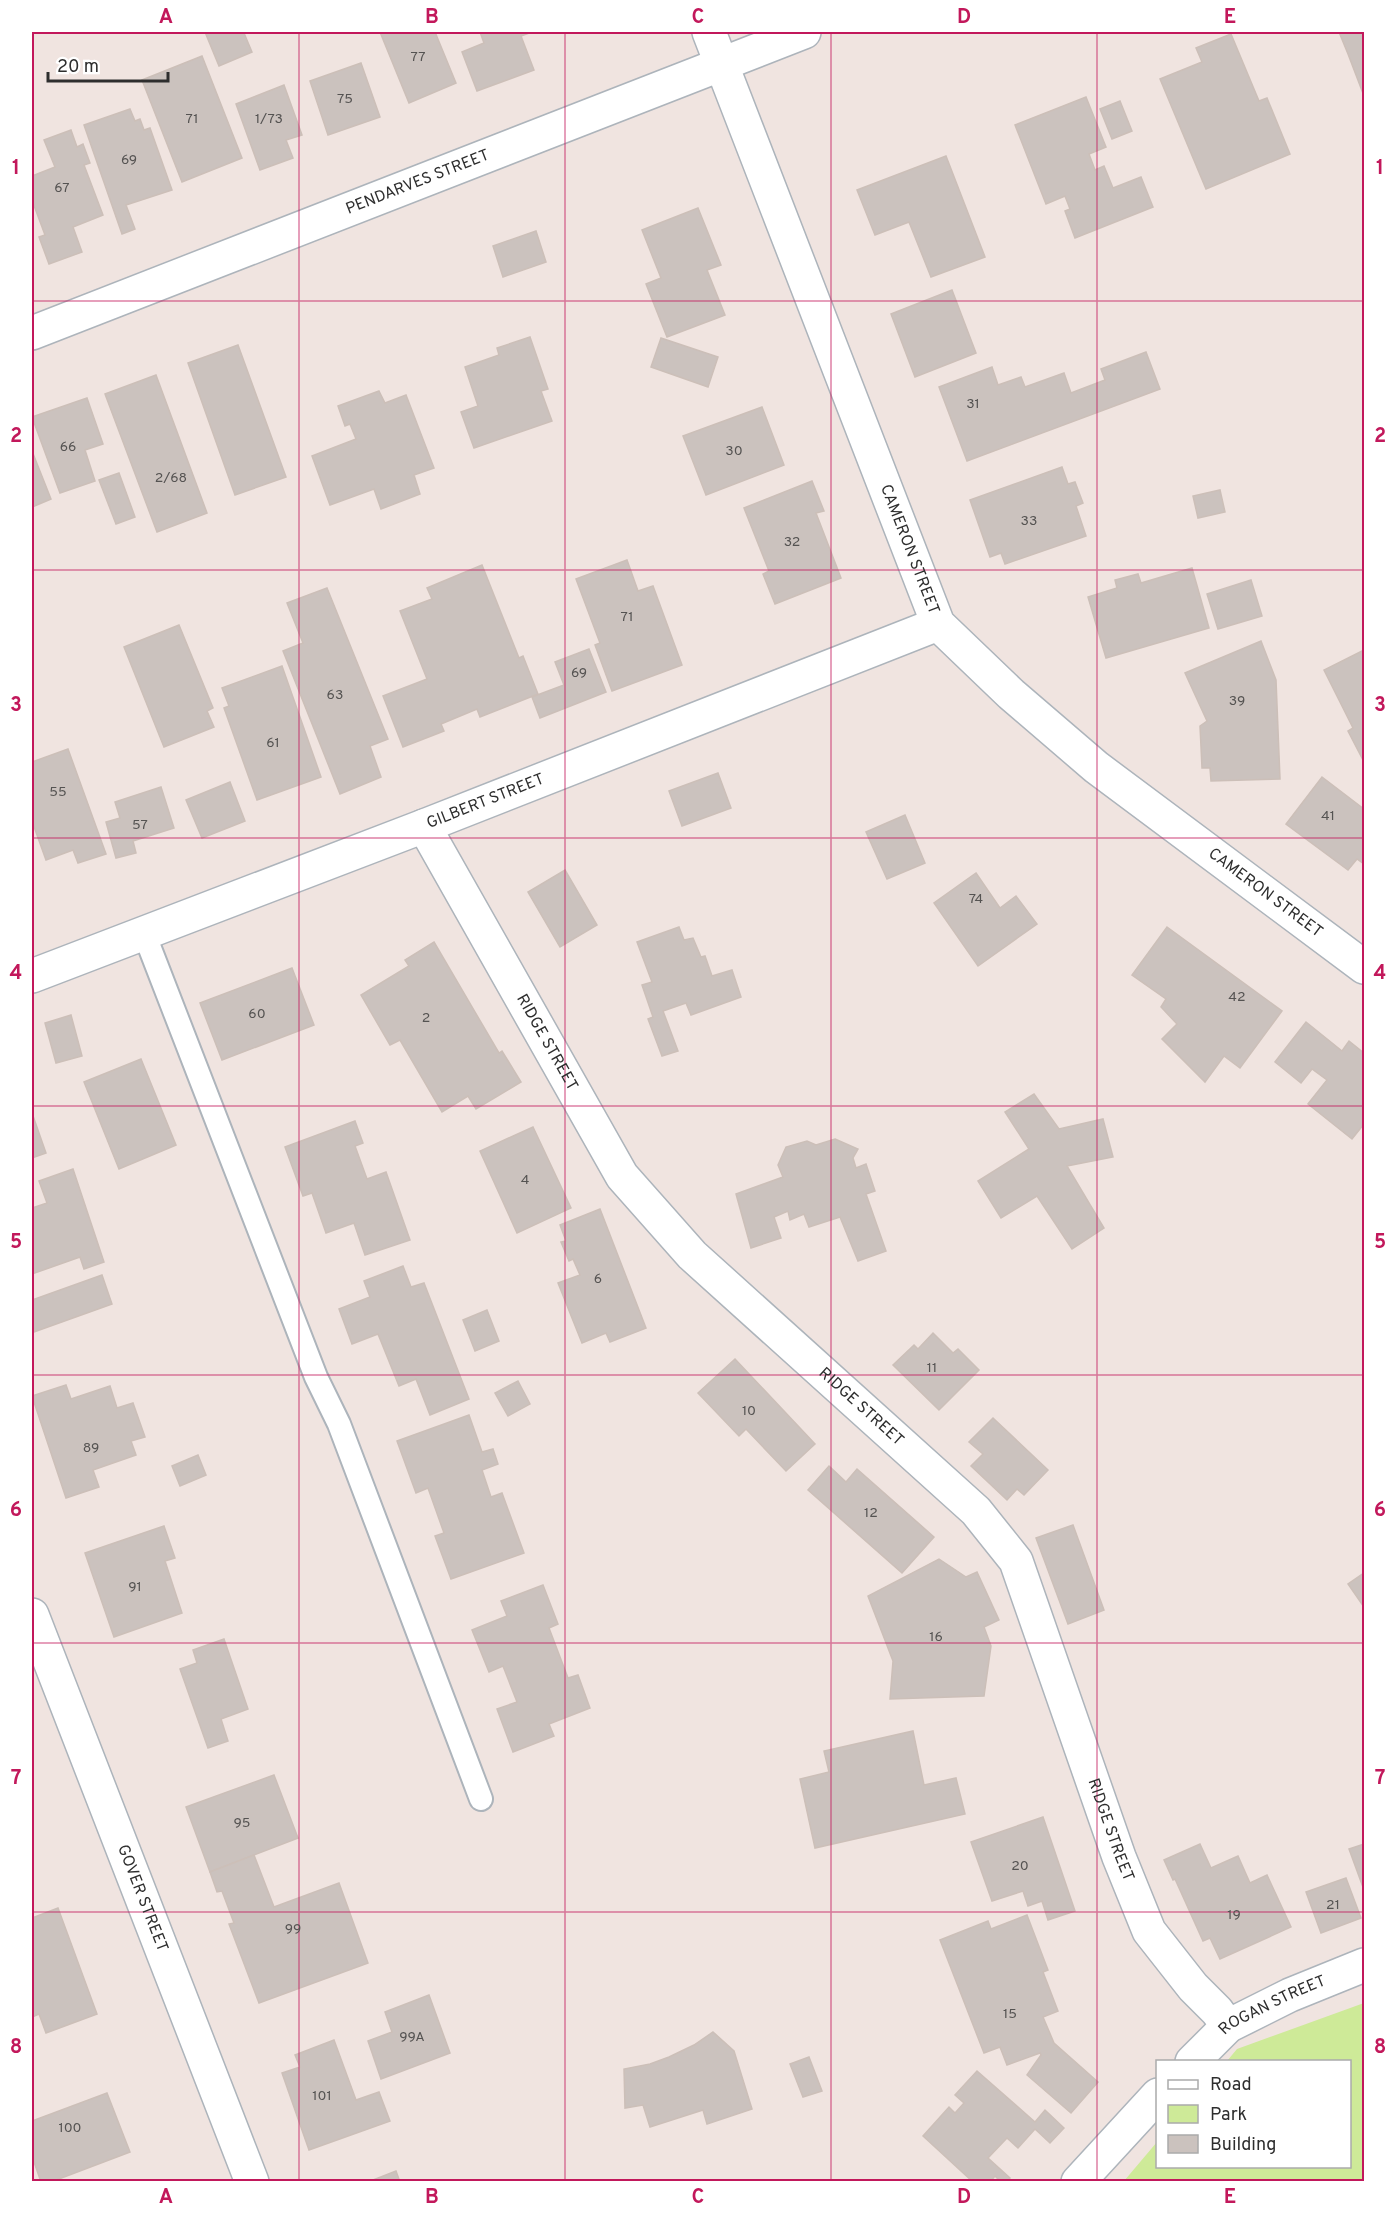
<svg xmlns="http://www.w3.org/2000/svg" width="1396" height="2213" font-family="Overpass,sans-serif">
	<rect width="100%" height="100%" fill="#f0e4e0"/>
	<polygon fill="#ceea98" points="1364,2003 1364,2180 1124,2181 1157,2142 1158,2166 1350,2166 1350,2062 1227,2061 1237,2049"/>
	<g fill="#cbc2be" stroke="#ccbfb8" stroke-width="1.5">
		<polygon points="205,32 248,32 244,33 252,52 219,66"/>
		<polygon points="380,32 435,32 456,83 409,103"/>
		<polygon points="480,32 532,32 521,36 534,70 477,91 462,52 484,43"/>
		<polygon points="1339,32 1364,32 1364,96 1348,54"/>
		<polygon points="1231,34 1259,101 1267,98 1290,154 1206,189 1160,79 1202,62 1196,48"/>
		<polygon points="202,56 242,158 182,182 142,80"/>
		<polygon points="361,63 380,117 328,135 310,81"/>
		<polygon points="284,85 302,135 286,140 293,158 260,170 236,104"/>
		<polygon points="1086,97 1106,147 1089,154 1095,170 1104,166 1113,188 1141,177 1153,207 1075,238 1065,211 1070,209 1065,196 1046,204 1015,125"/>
		<polygon points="1120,101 1132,131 1112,139 1100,109"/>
		<polygon points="130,109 135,121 140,119 144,130 150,128 172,190 126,205 135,229 122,234 84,125"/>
		<polygon points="71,130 77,147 83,144 90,163 84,165 103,215 73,227 82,252 49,264 39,237 45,235 32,200 32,176 55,167 44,140"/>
		<polygon points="946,156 985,257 931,277 909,222 875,235 857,190"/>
		<polygon points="698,208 721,265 707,270 725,315 667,337 646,284 661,278 642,230"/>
		<polygon points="536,231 546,262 503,277 493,246"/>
		<polygon points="952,290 976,353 915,377 891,314"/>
		<polygon points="530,337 548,389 541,391 552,421 474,448 461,412 478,406 465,367 499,355 497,348"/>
		<polygon points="661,338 718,357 708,387 651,367"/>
		<polygon points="238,345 286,477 235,495 188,363"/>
		<polygon points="1146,352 1160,389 967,461 939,387 992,367 998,385 1021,377 1025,387 1064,373 1071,393 1105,380 1101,369"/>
		<polygon points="156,375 207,513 157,532 105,394"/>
		<polygon points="379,391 385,403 406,395 434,468 414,475 420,494 381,509 374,489 330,505 312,456 356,439 350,424 345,426 338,406"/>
		<polygon points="87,398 103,444 85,450 95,481 60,493 32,417"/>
		<polygon points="762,407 784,465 706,495 683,436"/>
		<polygon points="32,451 51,499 32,507"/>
		<polygon points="1062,467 1068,484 1075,482 1083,503 1076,506 1086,536 1005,564 1001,553 990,557 970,500"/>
		<polygon points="119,473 135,517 116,524 99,480"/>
		<polygon points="812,481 824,511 816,513 841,578 775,604 763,574 769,571 744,508"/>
		<polygon points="1220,490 1225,512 1198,518 1193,496"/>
		<polygon points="627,560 638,591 653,586 682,665 612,691 595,645 600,643 576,579"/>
		<polygon points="482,565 519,658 523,656 538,694 480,717 477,709 441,724 444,731 403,747 383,696 427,679 400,611 432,599 427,588"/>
		<polygon points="1192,568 1209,628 1106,658 1088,597 1117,588 1115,580 1138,574 1141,583"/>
		<polygon points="1251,580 1262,616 1218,629 1207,594"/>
		<polygon points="327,588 388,739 370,746 381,777 340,794 283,651 303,643 287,603"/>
		<polygon points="179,625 213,708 207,711 214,727 164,747 124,647"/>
		<polygon points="1261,641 1276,680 1280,779 1211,781 1210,768 1202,768 1200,726 1207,721 1185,673"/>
		<polygon points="589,649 606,692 540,718 532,697 564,685 555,662"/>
		<polygon points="1364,650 1364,762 1348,731 1353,728 1324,670"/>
		<polygon points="282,666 321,777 257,800 224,708 229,706 222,688"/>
		<polygon points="68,749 106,854 78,863 73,850 46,860 32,821 32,762"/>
		<polygon points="718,773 731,808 682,826 669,791"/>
		<polygon points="1322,777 1364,809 1364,864 1357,859 1348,870 1286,824"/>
		<polygon points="230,782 245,821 202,838 186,800"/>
		<polygon points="161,787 174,828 133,841 136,853 116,858 106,822 120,818 115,802"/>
		<polygon points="905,815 925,863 887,879 866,832"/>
		<polygon points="565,870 597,925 560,947 528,892"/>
		<polygon points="976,873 1000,908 1016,896 1037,924 978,966 934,903"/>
		<polygon points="679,927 684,940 693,938 701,957 705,956 712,976 732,970 741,997 691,1015 686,1003 663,1011 678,1051 662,1056 648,1019 653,1017 642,985 652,982 637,942"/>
		<polygon points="1167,927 1282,1011 1240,1068 1224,1056 1205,1082 1162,1039 1177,1024 1161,1007 1166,999 1132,975"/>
		<polygon points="434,942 499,1053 502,1051 521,1082 476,1109 468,1096 442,1112 400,1040 390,1045 361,995 409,966 405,960"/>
		<polygon points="292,968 314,1025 222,1060 200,1003"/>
		<polygon points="71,1015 82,1056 56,1063 45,1023"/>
		<polygon points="1306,1022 1342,1051 1349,1041 1364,1053 1364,1124 1352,1139 1308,1104 1327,1080 1312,1069 1301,1083 1275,1062"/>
		<polygon points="141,1059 176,1145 119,1169 84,1082"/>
		<polygon points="1034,1094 1059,1129 1103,1119 1113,1157 1067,1166 1104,1228 1072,1249 1037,1196 1001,1218 978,1181 1029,1149 1005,1112"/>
		<polygon points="32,1113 46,1153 32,1158"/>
		<polygon points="355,1121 363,1143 355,1146 367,1179 386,1172 410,1240 365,1255 354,1223 326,1233 312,1193 303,1196 285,1147"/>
		<polygon points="533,1127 571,1208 517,1233 480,1151"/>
		<polygon points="835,1139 858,1149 853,1158 856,1168 866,1164 875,1191 866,1194 886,1251 858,1261 840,1217 809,1227 804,1214 790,1220 788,1211 774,1217 781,1238 751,1248 736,1194 783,1177 778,1165 786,1147 807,1141 816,1145"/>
		<polygon points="73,1169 104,1262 84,1269 80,1257 32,1274 32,1208 47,1203 39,1181"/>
		<polygon points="600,1209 646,1328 610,1342 606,1333 582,1343 558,1283 580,1275 573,1259 569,1261 561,1242 566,1241 560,1225"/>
		<polygon points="403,1266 411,1287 424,1283 469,1399 430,1415 416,1379 399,1386 378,1334 352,1344 339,1309 370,1297 364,1281"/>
		<polygon points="102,1275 112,1304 34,1332 32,1323 32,1300"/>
		<polygon points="487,1310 499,1341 475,1351 463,1320"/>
		<polygon points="933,1333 953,1353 958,1349 979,1370 939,1410 893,1365 914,1345 918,1349"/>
		<polygon points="735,1359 815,1444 786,1471 746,1429 739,1436 698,1393"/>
		<polygon points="518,1381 530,1404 508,1416 495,1393"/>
		<polygon points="66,1385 71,1399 110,1386 117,1408 133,1403 145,1437 131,1441 136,1455 93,1470 99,1487 66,1498 32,1396"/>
		<polygon points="469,1415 482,1452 493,1449 498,1464 482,1470 491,1497 502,1493 524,1553 451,1579 435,1536 444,1533 428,1488 416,1493 397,1441"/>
		<polygon points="993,1418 1048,1470 1024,1495 1017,1489 1007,1500 971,1466 983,1454 969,1442"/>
		<polygon points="198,1455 206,1475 180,1486 172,1466"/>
		<polygon points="829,1466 846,1482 857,1469 934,1537 902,1573 808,1490"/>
		<polygon points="1073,1525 1104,1610 1068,1624 1036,1538"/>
		<polygon points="164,1526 175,1558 165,1561 182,1613 114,1637 85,1553"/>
		<polygon points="939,1559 966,1577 977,1572 999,1620 984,1627 991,1646 984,1696 890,1699 893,1661 868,1596"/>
		<polygon points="1364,1573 1364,1607 1348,1584"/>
		<polygon points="543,1585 558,1624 549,1628 568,1678 578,1675 590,1708 549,1724 554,1736 513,1752 497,1709 517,1702 503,1666 489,1672 472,1630 507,1616 501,1601"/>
		<polygon points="224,1639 248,1709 221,1719 228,1741 208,1748 180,1669 197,1663 193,1650"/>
		<polygon points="913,1731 924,1785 956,1778 965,1814 815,1848 800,1779 829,1772 824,1751"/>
		<polygon points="274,1775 298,1838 210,1872 186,1807"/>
		<polygon points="1043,1817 1075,1911 1048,1920 1042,1901 1028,1906 1023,1891 992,1901 971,1842"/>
		<polygon points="1200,1844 1211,1868 1238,1856 1250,1883 1267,1875 1291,1927 1220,1959 1210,1938 1203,1941 1175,1879 1173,1880 1164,1860"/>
		<polygon points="1364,1844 1364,1890 1349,1849"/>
		<polygon points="254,1855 274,1907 339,1883 368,1963 259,2003 229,1924 234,1923 222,1891 217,1892 210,1872"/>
		<polygon points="1346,1878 1361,1918 1321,1933 1306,1892"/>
		<polygon points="58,1908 97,2014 46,2033 39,2014 32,2017 32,1918"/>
		<polygon points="1027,1915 1048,1970 1043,1972 1058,2011 1043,2017 1054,2043 1098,2082 1071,2113 1027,2075 1041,2055 1040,2053 1007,2065 1000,2047 984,2053 940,1940 988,1921 991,1929"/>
		<polygon points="429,1995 450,2053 381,2079 368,2041 392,2032 385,2012"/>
		<polygon points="713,2032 734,2051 752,2109 707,2124 703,2110 650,2127 643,2105 625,2108 624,2069 650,2064 669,2057 694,2045"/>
		<polygon points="334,2040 356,2100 379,2092 390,2121 309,2150 282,2073 300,2067 295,2055"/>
		<polygon points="809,2057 822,2091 803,2097 790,2064"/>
		<polygon points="977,2071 1035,2122 1045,2110 1064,2128 1050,2143 1035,2129 1018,2148 1007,2138 988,2158 1010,2178 1006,2182 1001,2182 995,2176 990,2182 973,2182 923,2136 949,2107 955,2113 964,2103 955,2095"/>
		<polygon points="107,2093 130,2152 51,2182 41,2182 32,2156 32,2121"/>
		<polygon points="396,2171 400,2182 368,2182"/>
	</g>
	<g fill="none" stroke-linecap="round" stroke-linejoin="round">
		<g stroke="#adb4bb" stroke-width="26">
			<polyline id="lane" points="144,933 316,1377 339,1424 481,1799"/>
		</g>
		<g stroke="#adb4bb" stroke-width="36">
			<g id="street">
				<path id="s1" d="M709 32 938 624 1011 694 1096 767 1364 967"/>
				<path id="s2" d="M32 333 804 32"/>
				<path id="s3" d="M424 826 622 1176 692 1255 976 1511 1016 1561 1119 1857 1149 1931 1193 1987 1217 2011 1228 2026"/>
				<path id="s4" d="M32 976 424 826 938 624"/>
				<path id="s5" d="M32 1615 252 2182"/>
			</g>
		</g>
		<g stroke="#adb4bb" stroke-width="36">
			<g id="secondary">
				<path id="s6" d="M1192 2062 1228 2026 1290 1995 1364 1965"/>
				<polyline points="1078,2182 1158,2095"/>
			</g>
		</g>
		<use href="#lane" stroke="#fff" stroke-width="22"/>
		<use href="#street" stroke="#fff" stroke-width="33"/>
		<use href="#secondary" stroke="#fff" stroke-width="33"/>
	</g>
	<path fill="none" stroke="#c2185b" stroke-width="1.5" stroke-opacity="0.55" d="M299 32V2182M565 32V2182M831 32V2182M1097 32V2182M32 301H1364M32 570H1364M32 838H1364M32 1106H1364M32 1375H1364M32 1643H1364M32 1912H1364"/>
	<g text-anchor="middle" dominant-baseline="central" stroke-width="5" stroke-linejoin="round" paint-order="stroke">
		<g font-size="14" fill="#555352">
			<text x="418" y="57">77</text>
			<text x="345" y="99">75</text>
			<text x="192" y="119">71</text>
			<text x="269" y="119">1/73</text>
			<text x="129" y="160">69</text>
			<text x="62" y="188">67</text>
			<text x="973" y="404">31</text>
			<text x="68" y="447">66</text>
			<text x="734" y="451">30</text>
			<text x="171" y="478">2/68</text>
			<text x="1029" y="521">33</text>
			<text x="792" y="542">32</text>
			<text x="627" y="617">71</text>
			<text x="579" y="673">69</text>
			<text x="335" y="695">63</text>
			<text x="1237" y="701">39</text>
			<text x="273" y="743">61</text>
			<text x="58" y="792">55</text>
			<text x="1328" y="816">41</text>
			<text x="140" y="825">57</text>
			<text x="976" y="899">74</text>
			<text x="1237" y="997">42</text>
			<text x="257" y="1014">60</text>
			<text x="426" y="1018">2</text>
			<text x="525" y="1180">4</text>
			<text x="598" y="1279">6</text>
			<text x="932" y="1368">11</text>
			<text x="749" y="1411">10</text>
			<text x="91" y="1448">89</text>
			<text x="871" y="1513">12</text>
			<text x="135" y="1587">91</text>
			<text x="936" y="1637">16</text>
			<text x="242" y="1823">95</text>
			<text x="1020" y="1866">20</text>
			<text x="1333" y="1905">21</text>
			<text x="1234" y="1915">19</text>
			<text x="293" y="1929">99</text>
			<text x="1010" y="2014">15</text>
			<text x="412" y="2037">99A</text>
			<text x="322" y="2096">101</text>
			<text x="70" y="2128">100</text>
		</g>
		<g font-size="16" fill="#2e2e2e" stroke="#fff">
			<text stroke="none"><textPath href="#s2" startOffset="414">PENDARVES STREET</textPath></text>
			<text stroke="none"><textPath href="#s1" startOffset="555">CAMERON STREET</textPath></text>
			<text stroke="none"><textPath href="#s4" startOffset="486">GILBERT STREET</textPath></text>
			<text stroke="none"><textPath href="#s1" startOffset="1059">CAMERON STREET</textPath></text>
			<text stroke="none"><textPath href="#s3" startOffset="249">RIDGE STREET</textPath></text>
			<text stroke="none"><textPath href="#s3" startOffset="735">RIDGE STREET</textPath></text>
			<text stroke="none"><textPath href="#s3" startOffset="1239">RIDGE STREET</textPath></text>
			<text stroke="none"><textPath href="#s5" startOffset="304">GOVER STREET</textPath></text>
			<text stroke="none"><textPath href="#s6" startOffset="100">ROGAN STREET</textPath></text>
		</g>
	</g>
	<rect width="1396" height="2213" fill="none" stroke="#ffffff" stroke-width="66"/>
	<rect x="1156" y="2060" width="195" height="108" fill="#ffffff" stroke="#ababab" stroke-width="1.5"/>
	<rect x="1168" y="2080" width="30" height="9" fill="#ffffff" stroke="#ababab" stroke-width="1.5"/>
	<text x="1210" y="2090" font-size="18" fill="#2e2e2e">Road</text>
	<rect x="1168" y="2105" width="30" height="18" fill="#ceea98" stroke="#ababab" stroke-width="1.5"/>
	<text x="1210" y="2120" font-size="18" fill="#2e2e2e">Park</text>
	<rect x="1168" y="2135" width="30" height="18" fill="#cbc2be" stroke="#ababab" stroke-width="1.5"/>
	<text x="1210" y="2150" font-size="18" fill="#2e2e2e">Building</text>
	<path d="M48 72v9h120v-9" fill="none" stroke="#2e2e2e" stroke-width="3"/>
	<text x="57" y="72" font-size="18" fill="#2e2e2e" stroke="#ffffff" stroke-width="4.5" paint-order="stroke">20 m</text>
	<rect x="33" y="33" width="1330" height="2147" fill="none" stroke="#c2185b" stroke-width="2"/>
	<g font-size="20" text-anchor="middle" font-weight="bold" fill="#c2185b">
		<text x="166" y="23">A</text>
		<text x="432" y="23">B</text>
		<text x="698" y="23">C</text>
		<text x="964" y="23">D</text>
		<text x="1230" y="23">E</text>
		<text x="16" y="174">1</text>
		<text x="1380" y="174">1</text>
		<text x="16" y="442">2</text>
		<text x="1380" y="442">2</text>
		<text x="16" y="711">3</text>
		<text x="1380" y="711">3</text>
		<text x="16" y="979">4</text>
		<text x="1380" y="979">4</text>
		<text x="16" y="1248">5</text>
		<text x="1380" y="1248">5</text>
		<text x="16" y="1516">6</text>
		<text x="1380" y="1516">6</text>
		<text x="16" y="1784">7</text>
		<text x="1380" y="1784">7</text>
		<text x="16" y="2053">8</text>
		<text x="1380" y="2053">8</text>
		<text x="166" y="2203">A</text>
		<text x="432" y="2203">B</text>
		<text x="698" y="2203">C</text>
		<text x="964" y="2203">D</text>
		<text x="1230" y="2203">E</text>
	</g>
</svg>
